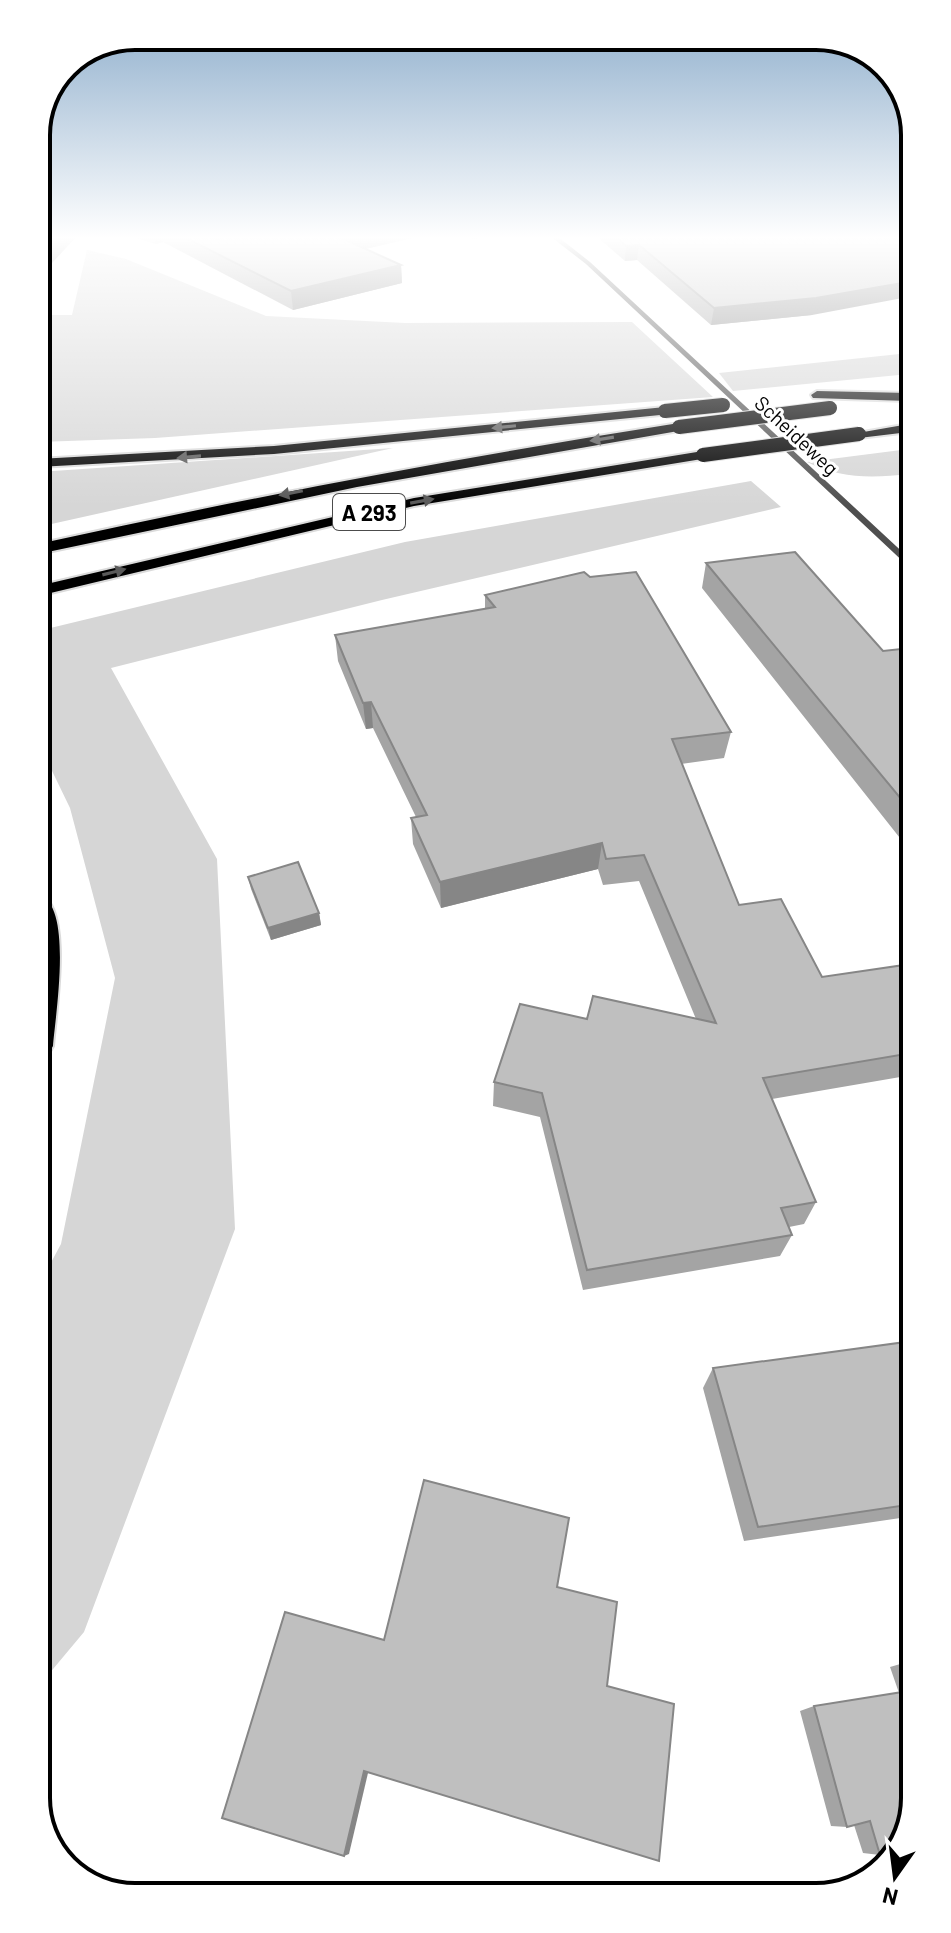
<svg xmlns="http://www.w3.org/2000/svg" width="951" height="1933" font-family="Barlow,sans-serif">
	<rect width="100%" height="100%" fill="#fff"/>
	<g fill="#d6d6d6">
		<polygon points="87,250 126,259 266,316 405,323 632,322 713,397 155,438 38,442 37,315 72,315"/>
		<polygon points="909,353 909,374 733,391 719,373"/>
		<polygon points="393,448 38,527 38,472"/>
		<path d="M909 449V474C873 478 840 479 807 462Z"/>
		<polygon points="751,481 781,507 382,600 111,668 217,859 235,1229 84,1632 43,1681 41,1281 61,1244 115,978 70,808 39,744 38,631 405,542"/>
	</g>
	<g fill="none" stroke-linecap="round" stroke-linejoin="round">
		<g stroke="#dbdbdb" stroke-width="4">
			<g id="motorway">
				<polygon points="817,391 909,393 909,401 813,398 811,395"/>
				<polygon points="665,407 671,411 670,414 274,454 38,467 38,459 274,446"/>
				<path d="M679 423 686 427 684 430 357 487 38 554V544C250 497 464 457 679 423Z"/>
				<polygon points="909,424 909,432 859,438 852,434"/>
				<polygon points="703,451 710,455 708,458 414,506 38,596 38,586 414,498"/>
				<path d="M39 895C74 905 55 1017 53 1046L49 1053 40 1056Z"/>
			</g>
		</g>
		<polygon fill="#4f4f4f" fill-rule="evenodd" points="473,236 501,236 471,239"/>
		<polygon fill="#4f4f4f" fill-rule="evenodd" points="550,236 557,236 590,262 910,559 910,568 586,264"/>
		<use href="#motorway" fill="#000" fill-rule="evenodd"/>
		<g stroke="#dbdbdb" stroke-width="16" stroke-linecap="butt">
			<g id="motorway-bridge">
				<polyline points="665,411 723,405"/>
				<polyline points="679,427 830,408"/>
				<polyline points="703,455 859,434"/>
			</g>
		</g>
		<use href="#motorway-bridge" stroke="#000" stroke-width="14"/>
	</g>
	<g fill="#a4a4a4">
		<polygon points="37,236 76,237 50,265 37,265"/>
		<polygon points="129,236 421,236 365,249 401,265 402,283 293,310 163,242 156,244"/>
		<polygon points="596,236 908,236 812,315 711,325 637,260 625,261"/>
		<polygon points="706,563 883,651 910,648 911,852 702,588"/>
		<polygon points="485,595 731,732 724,758 681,764 739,905 822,977 911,964 912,1075 772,1099 816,1202 804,1224 789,1227 792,1235 780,1256 583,1290 540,1117 493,1106 494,1082 587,1019 696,1019 639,881 603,885 598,869 441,908 413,844 411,818 416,817 373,728 366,729 338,661 335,635 485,609"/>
		<polygon points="248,877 319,913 321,925 271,940 251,889"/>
		<polygon points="913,1341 914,1516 744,1541 703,1388 713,1368"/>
		<polygon points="914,1660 915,1798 880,1855 863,1853 854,1825 847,1827 831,1826 800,1711 814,1706 899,1693 890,1667"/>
	</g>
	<g fill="#868686">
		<polygon points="56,236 84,236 76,237 50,265 45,247"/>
		<polygon points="154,236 162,236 163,242 156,244"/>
		<polygon points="337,236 421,236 339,255"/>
		<polygon points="639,245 637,260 625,261 626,246"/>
		<polygon points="401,265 402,283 293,310 291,291"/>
		<polygon points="908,282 908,297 812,315 711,325 714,308"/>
		<polygon points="371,702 373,728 366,729 363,703"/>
		<polygon points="602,843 598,869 441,908 440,882"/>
		<polygon points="319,913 321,925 271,940 268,928"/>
		<polygon points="364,1771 368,1773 349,1854 344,1856"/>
	</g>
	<g fill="#bfbfbf" stroke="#868686" stroke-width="2">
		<polygon points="37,236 56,236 45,247 37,247"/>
		<polygon points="182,236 211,236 216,239 228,236 340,236 337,236 401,265 291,291"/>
		<polygon points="615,236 908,236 908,282 816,298 714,308 639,245 626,246"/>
		<polygon points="795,552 883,651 910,648 911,811 706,563"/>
		<polygon points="584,572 590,577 636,572 731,732 672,739 739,905 781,899 822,977 911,964 912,1053 763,1078 816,1202 781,1208 792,1235 587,1270 542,1093 494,1082 520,1004 587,1019 593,996 716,1023 644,855 606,859 602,843 440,882 411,818 427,815 371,702 363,703 335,635 495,607 485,595"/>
		<polygon points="298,862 319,913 268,928 248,877"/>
		<polygon points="913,1341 914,1504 758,1527 713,1368"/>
		<polygon points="424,1480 569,1518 557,1587 617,1602 607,1686 674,1704 659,1861 364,1771 344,1856 222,1818 285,1612 384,1640"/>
		<polygon points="914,1660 914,1682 907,1661"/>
		<polygon points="915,1690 915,1798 899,1852 880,1855 870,1821 847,1827 814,1706"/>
	</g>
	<defs><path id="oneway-solid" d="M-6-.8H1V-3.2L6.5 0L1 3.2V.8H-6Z" transform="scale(2)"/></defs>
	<g fill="#595959">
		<use href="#oneway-solid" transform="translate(504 427) rotate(174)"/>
		<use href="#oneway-solid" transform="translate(602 439) rotate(171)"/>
		<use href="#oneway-solid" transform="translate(189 457) rotate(175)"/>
		<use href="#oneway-solid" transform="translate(291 493) rotate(169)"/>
		<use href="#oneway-solid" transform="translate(422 501) rotate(-10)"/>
		<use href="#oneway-solid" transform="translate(114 572) rotate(-14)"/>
	</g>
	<linearGradient id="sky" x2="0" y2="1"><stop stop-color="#8aabca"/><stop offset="0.47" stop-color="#fff"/><stop offset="1" stop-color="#fff" stop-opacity="0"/></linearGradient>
	<rect width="951" height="506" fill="url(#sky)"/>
	<g text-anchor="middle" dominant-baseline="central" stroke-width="6" stroke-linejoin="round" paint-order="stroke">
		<g font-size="20" fill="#000" stroke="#fff">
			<text transform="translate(797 435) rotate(43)">Scheideweg</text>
		</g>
		<rect fill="#fff" stroke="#4c4c4c" stroke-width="2" x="333" y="494" width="72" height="36" rx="6"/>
		<g font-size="22" font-weight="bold" fill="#000">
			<text x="369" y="512">A 293</text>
		</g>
	</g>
	<path d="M0 0H951V1933H0ZM135 50H816A85 85 0 0 1 901 135V1798A85 85 0 0 1 816 1883H135A85 85 0 0 1 50 1798V135A85 85 0 0 1 135 50Z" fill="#fff" fill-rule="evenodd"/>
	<path fill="none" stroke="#000" stroke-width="4" d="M135 50H816A85 85 0 0 1 901 135V1798A85 85 0 0 1 816 1883H135A85 85 0 0 1 50 1798V135A85 85 0 0 1 135 50Z"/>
	<g transform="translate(895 1877) rotate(194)" stroke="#ffffff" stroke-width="6" paint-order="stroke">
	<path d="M0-6L14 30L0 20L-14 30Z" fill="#000000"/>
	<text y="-12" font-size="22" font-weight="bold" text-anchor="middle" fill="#000000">N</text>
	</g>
</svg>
